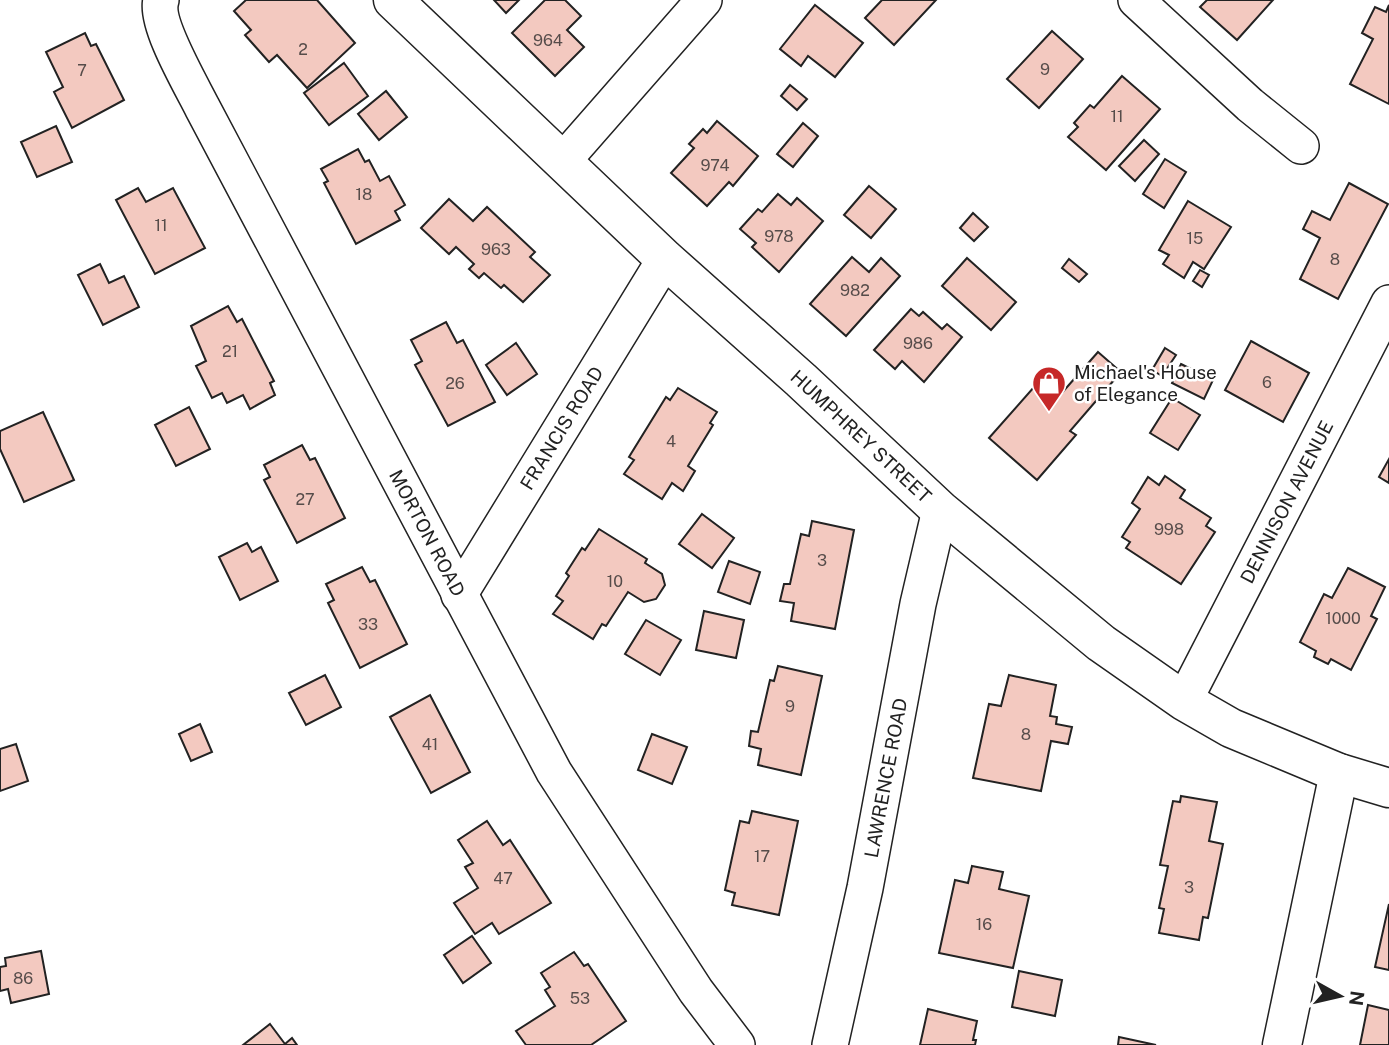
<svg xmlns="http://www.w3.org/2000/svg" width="1389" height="1045" font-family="'Public Sans',sans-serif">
	<rect width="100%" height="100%" fill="#fff"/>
	<g fill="#f3c9c0" stroke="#222" stroke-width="2">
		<polygon points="246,0 317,0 355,43 307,88 277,55 269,62 245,35 251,30 234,11"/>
		<polygon points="494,0 519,0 506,13"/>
		<polygon points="545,0 565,0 581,16 567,30 584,47 555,76 512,33"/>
		<polygon points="882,0 936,0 894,45 865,18"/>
		<polygon points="1207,0 1273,0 1237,40 1200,7"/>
		<polygon points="815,5 863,43 835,77 808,56 801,66 780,49"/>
		<polygon points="1389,5 1389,104 1350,84 1373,39 1362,33 1375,7 1386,12"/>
		<polygon points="1052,31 1083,59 1039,108 1007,79"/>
		<polygon points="85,33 91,46 96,44 124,100 72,128 54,92 63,87 46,52"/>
		<polygon points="344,63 368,96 329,125 304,93"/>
		<polygon points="1122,76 1160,109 1106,170 1068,137 1078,127 1074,123 1090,105 1094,108"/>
		<polygon points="790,85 807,99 797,110 781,96"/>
		<polygon points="386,91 407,117 379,140 358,114"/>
		<polygon points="717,121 758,156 733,186 729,182 707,206 671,173 694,148 689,144 703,129 707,133"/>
		<polygon points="803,123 818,136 793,167 777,154"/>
		<polygon points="56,126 72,162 37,177 21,142"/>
		<polygon points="1144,140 1159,154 1135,181 1119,166"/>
		<polygon points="358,149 365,162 369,160 380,181 389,176 405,205 395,211 400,220 356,244 324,183 328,181 321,169"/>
		<polygon points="1165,159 1186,172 1164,208 1143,194"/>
		<polygon points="1349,183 1388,204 1338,299 1300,279 1320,238 1303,229 1312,211 1330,220"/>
		<polygon points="869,186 896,209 871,238 844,215"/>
		<polygon points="138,188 146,202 173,188 205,248 155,274 116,200"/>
		<polygon points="778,194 791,205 797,198 823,221 779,272 752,247 756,243 740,229 758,209 762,212"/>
		<polygon points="449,199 473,221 487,207 535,252 530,257 550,275 523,302 504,285 501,288 484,273 479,278 469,269 474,264 456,247 449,254 421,228"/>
		<polygon points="1188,201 1231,227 1204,269 1193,262 1184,278 1163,264 1169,255 1159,250"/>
		<polygon points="973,213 988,227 974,241 960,228"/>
		<polygon points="852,257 869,272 881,258 900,276 846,336 810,304"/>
		<polygon points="967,258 1016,302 991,330 942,286"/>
		<polygon points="1069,259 1087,274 1079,282 1062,268"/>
		<polygon points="100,264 109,283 124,276 139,307 103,325 78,275"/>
		<polygon points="1200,270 1209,275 1202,287 1193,281"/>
		<polygon points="228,306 237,322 242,319 274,381 270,383 275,395 250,409 243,395 227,403 222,393 212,398 196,366 206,361 191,326"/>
		<polygon points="911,309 919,316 923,312 942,329 947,324 962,337 924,382 902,361 895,369 874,350"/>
		<polygon points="446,322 457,343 463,340 495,402 448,426 415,365 422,361 411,340"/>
		<polygon points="1251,341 1309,373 1283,422 1225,390"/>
		<polygon points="516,343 537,374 507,395 486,365"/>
		<polygon points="1165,348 1176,355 1162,376 1152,370"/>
		<polygon points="1098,352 1121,372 1070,431 1076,435 1037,480 989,438 1042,378 1060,395"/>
		<polygon points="1181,364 1213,380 1204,399 1172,383"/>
		<polygon points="678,388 717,412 710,423 713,425 688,466 695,471 683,491 672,483 662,499 624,474 634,460 629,457 666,397 670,400"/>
		<polygon points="1172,398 1200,415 1178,450 1150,433"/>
		<polygon points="189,407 210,449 176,466 155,425"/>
		<polygon points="43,412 74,480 24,502 0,449 0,431"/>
		<polygon points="302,445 310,460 315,458 345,518 297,543 264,480 270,477 264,465"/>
		<polygon points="1389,459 1389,483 1379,477"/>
		<polygon points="1165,476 1185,490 1180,498 1211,518 1206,526 1215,532 1181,584 1126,548 1130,542 1122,537 1140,509 1132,503 1148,477 1159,485"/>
		<polygon points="702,514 734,538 712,568 679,544"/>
		<polygon points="812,521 854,530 835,629 791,621 794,603 780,601 784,584 790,584 801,534 809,536"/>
		<polygon points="599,529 647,559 645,563 662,574 665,585 656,599 644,602 628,592 606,626 602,624 593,639 553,614 563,601 556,596 569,576 566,573 582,548 585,550"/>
		<polygon points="247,543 252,552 261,547 278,581 240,600 219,557"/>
		<polygon points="729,561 760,572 750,604 718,592"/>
		<polygon points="362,567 370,582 375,580 407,644 360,668 328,603 334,600 326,584"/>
		<polygon points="1348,568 1385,587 1371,616 1377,619 1351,670 1331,659 1328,664 1314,657 1316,651 1300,642 1324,594 1332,598"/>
		<polygon points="704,611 744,620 736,658 696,650"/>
		<polygon points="646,620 681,640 660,675 625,654"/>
		<polygon points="778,666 822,676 801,775 758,765 761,749 749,746 751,731 758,732 770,680 774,681"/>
		<polygon points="325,675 341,707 306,725 289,693"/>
		<polygon points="1009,675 1056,685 1050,716 1057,717 1056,724 1072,727 1068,744 1051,741 1041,791 973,778 989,704 1001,706"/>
		<polygon points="430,695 470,772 431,793 390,717"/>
		<polygon points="200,724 212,752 191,761 179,734"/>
		<polygon points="652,734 687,747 672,784 638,770"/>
		<polygon points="16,744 28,781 0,791 0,749"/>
		<polygon points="1181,796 1217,802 1209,841 1223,844 1208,918 1203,917 1199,940 1159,933 1164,909 1159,908 1168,866 1160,865 1173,801 1180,802"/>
		<polygon points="752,811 798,821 779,915 732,905 735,893 725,890 740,821 749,823"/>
		<polygon points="487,821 503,845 510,840 551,903 499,934 492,923 475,934 454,903 478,888 465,867 473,863 458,840"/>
		<polygon points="972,866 1003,872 999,889 1029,896 1013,968 939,953 955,880 968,883"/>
		<polygon points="1389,904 1389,970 1375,967"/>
		<polygon points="472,936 491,963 463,983 444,955"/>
		<polygon points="41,951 49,994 11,1003 8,989 0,991 0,967 6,966 5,958"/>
		<polygon points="574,952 584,966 588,964 626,1021 591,1045 526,1045 516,1031 555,1006 545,990 550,987 541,973"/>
		<polygon points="1019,971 1062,980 1055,1016 1012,1007"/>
		<polygon points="1368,1005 1389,1010 1389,1045 1360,1045"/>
		<polygon points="928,1009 977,1021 973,1040 976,1040 975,1045 920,1045"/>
		<polygon points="270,1024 285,1044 292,1038 297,1045 243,1045"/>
		<polygon points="1119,1037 1156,1045 1118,1045"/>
	</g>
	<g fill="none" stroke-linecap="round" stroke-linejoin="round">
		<g stroke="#222" stroke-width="38">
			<g id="minor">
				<path id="s1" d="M161 0C154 22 191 85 202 107L554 772 696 991 737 1045"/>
				<polyline points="1136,0 1250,105 1301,146"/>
				<polyline points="562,162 704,0"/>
				<path id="s2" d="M459 595 665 259"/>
				<path id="s3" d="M1184 701 1389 303"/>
				<path id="s4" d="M830 1045 865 888 918 604 940 510"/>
			</g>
		</g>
		<g stroke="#222" stroke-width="41">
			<polyline id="tertiary" points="1282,1045 1339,773"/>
		</g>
		<g stroke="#222" stroke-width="41">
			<g id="secondary">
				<path id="s5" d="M393 0 665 259 801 380 940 510 1101 643 1184 701 1231 728 1339 773 1389 788"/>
			</g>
		</g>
		<use href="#minor" stroke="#fff" stroke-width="35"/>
		<use href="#tertiary" stroke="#fff" stroke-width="38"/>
		<use href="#secondary" stroke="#fff" stroke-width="38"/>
	</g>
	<defs>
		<g id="shop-pin" transform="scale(1.75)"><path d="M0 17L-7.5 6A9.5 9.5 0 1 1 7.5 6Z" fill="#c62828" stroke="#fff"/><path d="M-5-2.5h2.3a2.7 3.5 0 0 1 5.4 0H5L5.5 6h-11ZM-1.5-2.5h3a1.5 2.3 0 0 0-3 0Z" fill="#fff"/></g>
	</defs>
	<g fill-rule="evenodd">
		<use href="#shop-pin" x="1049" y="383"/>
	</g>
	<g text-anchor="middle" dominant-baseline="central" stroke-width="5" stroke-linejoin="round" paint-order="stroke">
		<g font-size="16" fill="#564c4a">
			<text x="548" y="40">964</text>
			<text x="303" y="49">2</text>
			<text x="1045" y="69">9</text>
			<text x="82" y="70">7</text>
			<text x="1117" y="116">11</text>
			<text x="715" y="165">974</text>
			<text x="364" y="194">18</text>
			<text x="161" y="225">11</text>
			<text x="779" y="236">978</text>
			<text x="1195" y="238">15</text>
			<text x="496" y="249">963</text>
			<text x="1335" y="259">8</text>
			<text x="855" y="290">982</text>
			<text x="918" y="343">986</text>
			<text x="230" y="351">21</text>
			<text x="1267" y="382">6</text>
			<text x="455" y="383">26</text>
			<text x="671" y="441">4</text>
			<text x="305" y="499">27</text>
			<text x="1169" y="529">998</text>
			<text x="822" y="560">3</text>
			<text x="615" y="581">10</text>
			<text x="1343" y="618">1000</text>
			<text x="368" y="624">33</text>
			<text x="790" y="706">9</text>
			<text x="1026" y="734">8</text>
			<text x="430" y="744">41</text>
			<text x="762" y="856">17</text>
			<text x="503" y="878">47</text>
			<text x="1189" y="887">3</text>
			<text x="984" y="924">16</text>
			<text x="23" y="978">86</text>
			<text x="580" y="998">53</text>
		</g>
		<g font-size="19" fill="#222" stroke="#fff" text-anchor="start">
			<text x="1074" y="372">Michael's House<tspan x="1074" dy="22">of Elegance</tspan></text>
		</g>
		<g font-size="19" fill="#222" stroke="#fff">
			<text stroke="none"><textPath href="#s2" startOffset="196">FRANCIS ROAD</textPath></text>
			<text stroke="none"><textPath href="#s5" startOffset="640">HUMPHREY STREET</textPath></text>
			<text stroke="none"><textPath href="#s3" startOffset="224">DENNISON AVENUE</textPath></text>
			<text stroke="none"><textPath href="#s1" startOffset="598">MORTON ROAD</textPath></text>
			<text stroke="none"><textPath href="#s4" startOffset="273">LAWRENCE ROAD</textPath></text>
		</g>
	</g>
	<g transform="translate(1340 996) rotate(98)" stroke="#ffffff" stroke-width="5" paint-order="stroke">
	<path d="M0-5L12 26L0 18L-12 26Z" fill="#222222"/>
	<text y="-10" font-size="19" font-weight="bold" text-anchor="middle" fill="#222222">N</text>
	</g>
</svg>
